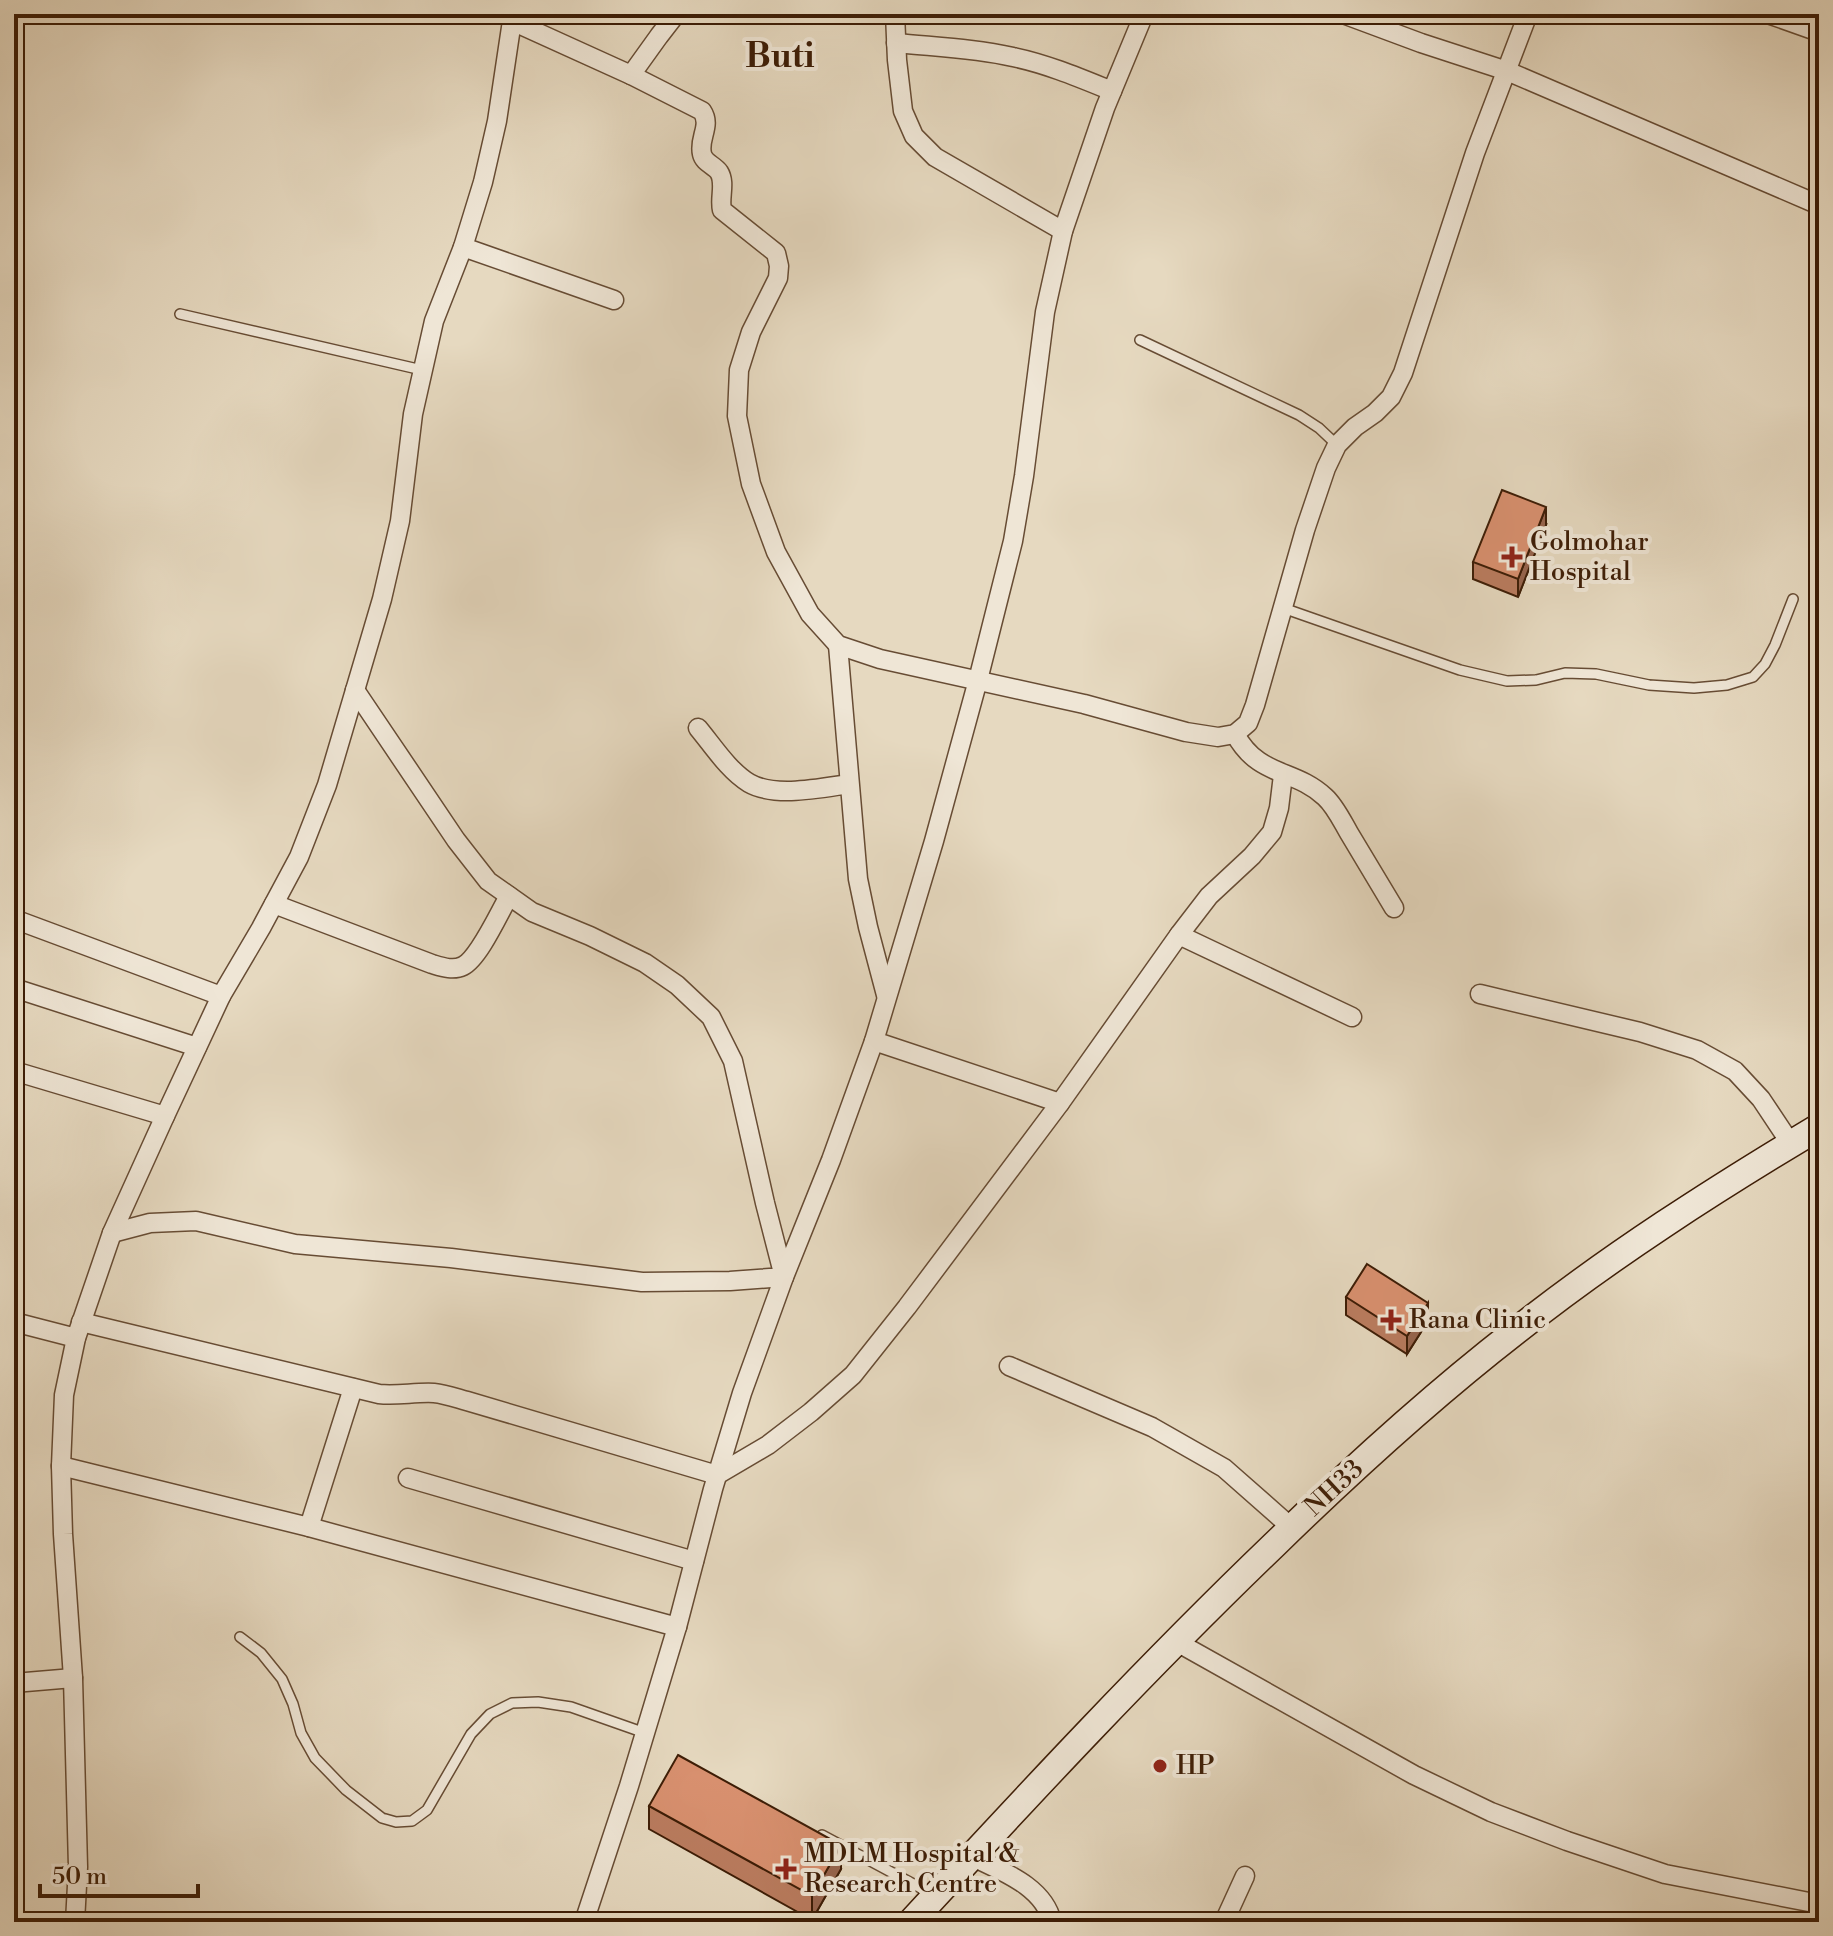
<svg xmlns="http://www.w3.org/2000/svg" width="1833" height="1936" font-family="'Libre Bodoni',serif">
	<rect width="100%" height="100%" fill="#e6d9c0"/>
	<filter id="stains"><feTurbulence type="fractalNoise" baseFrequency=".0025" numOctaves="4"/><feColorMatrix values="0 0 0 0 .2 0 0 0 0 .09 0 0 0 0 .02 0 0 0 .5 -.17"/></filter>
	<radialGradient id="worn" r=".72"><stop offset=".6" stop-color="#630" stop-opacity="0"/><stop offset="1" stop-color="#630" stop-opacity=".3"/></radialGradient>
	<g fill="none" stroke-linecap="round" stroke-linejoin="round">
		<g stroke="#674c34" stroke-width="12">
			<g id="service">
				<polyline points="180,314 422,370"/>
				<polyline points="1140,340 1299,415 1319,428 1337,445"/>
				<polyline points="1283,608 1460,670 1507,681 1536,680 1565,673 1596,674 1649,685 1694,688 1727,685 1753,677 1765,664 1775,645 1793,599"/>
				<polyline points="240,1637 261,1653 282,1679 293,1704 301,1733 315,1758 346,1790 382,1818 396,1822 412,1821 427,1810 471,1734 490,1714 512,1703 538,1702 571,1707 645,1733"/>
				<polyline points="822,1835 932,1894"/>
			</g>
		</g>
		<g stroke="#674c34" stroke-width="21">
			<g id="minor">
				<polyline points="895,14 897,60 903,111 914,136 935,157 1063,231"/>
				<polyline points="1343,14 1421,43 1507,71 1819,205"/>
				<polyline points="1768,14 1819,32"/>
				<polyline points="512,21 631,75 659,36 676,14"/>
				<path d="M896 43C935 47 974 48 1013 57 1047 64 1080 78 1112 91"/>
				<path d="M631 75 702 111C712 126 698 138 702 154 704 163 714 165 719 172 726 183 719 198 722 210L776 253 779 266 778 278 751 332 739 370 737 416 751 484 776 552 810 614 838 645 880 659 1084 704 1186 732 1218 737 1235 734 1248 723 1255 705 1305 530 1326 468 1337 445 1355 427 1375 413 1391 397 1403 373 1475 153 1528 14"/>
				<polyline points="463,247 614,300"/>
				<polyline points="838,645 858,879 868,927 886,995"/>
				<path d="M698 728C713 746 729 771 749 783 775 798 821 788 849 784"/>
				<path d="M1235 734C1259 778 1294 768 1325 797 1335 806 1342 821 1349 833 1364 858 1379 883 1394 908"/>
				<path d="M274 904 432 964C442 967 453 971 463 966 479 958 499 913 509 896"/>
				<polyline points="14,919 221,996"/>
				<polyline points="1179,935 1352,1017"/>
				<polyline points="14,988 197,1047"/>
				<polyline points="1480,994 1640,1032 1697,1050 1735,1071 1761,1099 1791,1144"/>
				<polyline points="874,1041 1060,1103"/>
				<polyline points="14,1071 165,1116"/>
				<polyline points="112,1233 150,1223 196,1221 295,1244 451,1258 642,1282 730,1281 784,1277 765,1203 733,1061 711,1017 677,985 645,963 590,936 532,912 488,881 456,840 355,690"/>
				<polyline points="14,1322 76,1338"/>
				<path d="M81 1322 379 1394C397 1396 415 1392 434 1393 445 1394 456 1398 467 1401L717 1475 768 1445 811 1412 853 1375 907 1307 1060 1103 1179 935 1209 896 1252 856 1272 832 1279 808 1283 775"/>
				<polyline points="1009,1366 1152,1427 1224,1468 1292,1528"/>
				<polyline points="61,1466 309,1527 677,1627"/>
				<polyline points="408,1478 694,1561"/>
				<polyline points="309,1527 353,1388"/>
				<polyline points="1175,1641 1414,1775 1491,1812 1567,1841 1665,1874 1819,1904"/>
				<polyline points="14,1683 73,1678"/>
				<path d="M971 1856C1001 1871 1044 1886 1052 1922"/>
				<polyline points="75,1922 78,1867 73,1678 63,1534 61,1466 64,1395 76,1338 112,1233 165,1116 221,996 261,928 299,857 327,785 382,599 400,521 413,414 434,321 463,247 483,182 497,121 513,14"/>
				<polyline points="584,1922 629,1786 677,1627 713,1489 742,1393 784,1277 831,1160 874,1041 934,841 978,680 1013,541 1024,476 1045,312 1063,231 1105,108 1144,14"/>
				<polyline points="1224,1922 1245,1876"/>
			</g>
		</g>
		<g stroke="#3d1d06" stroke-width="29">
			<path id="secondary" d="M911 1922C1029 1794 1148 1666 1274 1545 1351 1470 1431 1397 1516 1331 1612 1255 1714 1190 1819 1127"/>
		</g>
		<use href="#service" stroke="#efe6d6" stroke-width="9"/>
		<use href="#minor" stroke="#efe6d6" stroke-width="18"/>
		<use href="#secondary" stroke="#efe6d6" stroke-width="26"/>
	</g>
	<g fill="#ba7c5f" stroke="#3d1d06" stroke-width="2">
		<polygon points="1546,525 1518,597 1473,579 1473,562"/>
		<polygon points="1346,1297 1428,1321 1407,1354 1346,1315"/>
		<polygon points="649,1806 841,1869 812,1920 649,1829"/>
	</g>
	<g fill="#97654e" stroke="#3d1d06" stroke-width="2">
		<polygon points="1546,507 1546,525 1518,597 1518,579"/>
		<polygon points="1428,1303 1428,1321 1407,1354 1407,1336"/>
		<polygon points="841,1845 841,1869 812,1920 812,1896"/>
	</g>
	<g fill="#d8906f" stroke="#3d1d06" stroke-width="2">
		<polygon points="1502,490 1546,507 1518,579 1473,562"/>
		<polygon points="1367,1264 1428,1303 1407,1336 1346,1297"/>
		<polygon points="678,1755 841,1845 812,1896 649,1806"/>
	</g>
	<g fill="#8f2418" stroke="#efe6d6" stroke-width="3">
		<path d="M1508 545h8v8h8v8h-8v8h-8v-8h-8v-8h8z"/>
		<path d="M1387 1308h8v8h8v8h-8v8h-8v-8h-8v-8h8z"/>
		<circle cx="1160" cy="1766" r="8"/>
		<path d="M782 1857h8v8h8v8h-8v8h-8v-8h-8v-8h8z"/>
	</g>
	<g text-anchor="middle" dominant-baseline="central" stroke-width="8" stroke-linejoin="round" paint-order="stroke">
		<g font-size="26" fill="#3d1d06" stroke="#efe6d6" text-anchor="start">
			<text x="1530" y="542">Golmohar<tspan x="1530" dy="30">Hospital</tspan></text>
			<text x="1409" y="1320">Rana Clinic</text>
			<text x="1176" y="1766">HP</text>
			<text x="804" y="1854">MDLM Hospital &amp;<tspan x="804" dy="30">Research Centre</tspan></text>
		</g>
		<g font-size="26" fill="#3d1d06" stroke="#efe6d6">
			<text transform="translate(1334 1488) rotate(-43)">NH33</text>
		</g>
		<g font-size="34" font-weight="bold" fill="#3d1d06" stroke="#efe6d6">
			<text x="780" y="57">Buti</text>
		</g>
	</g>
	<rect width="1833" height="1936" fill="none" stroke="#e6d9c0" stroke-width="48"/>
	<rect x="16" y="16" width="1801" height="1904" fill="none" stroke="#3d1d06" stroke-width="4"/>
	<rect x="24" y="24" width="1785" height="1888" fill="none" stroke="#3d1d06" stroke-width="2"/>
	<path d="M40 1884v12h158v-12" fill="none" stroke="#3d1d06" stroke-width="4"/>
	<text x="52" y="1884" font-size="24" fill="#3d1d06" stroke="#efe6d6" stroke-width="6" paint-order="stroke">50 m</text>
	<rect width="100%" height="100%" filter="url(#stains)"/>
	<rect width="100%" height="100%" fill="url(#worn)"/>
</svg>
